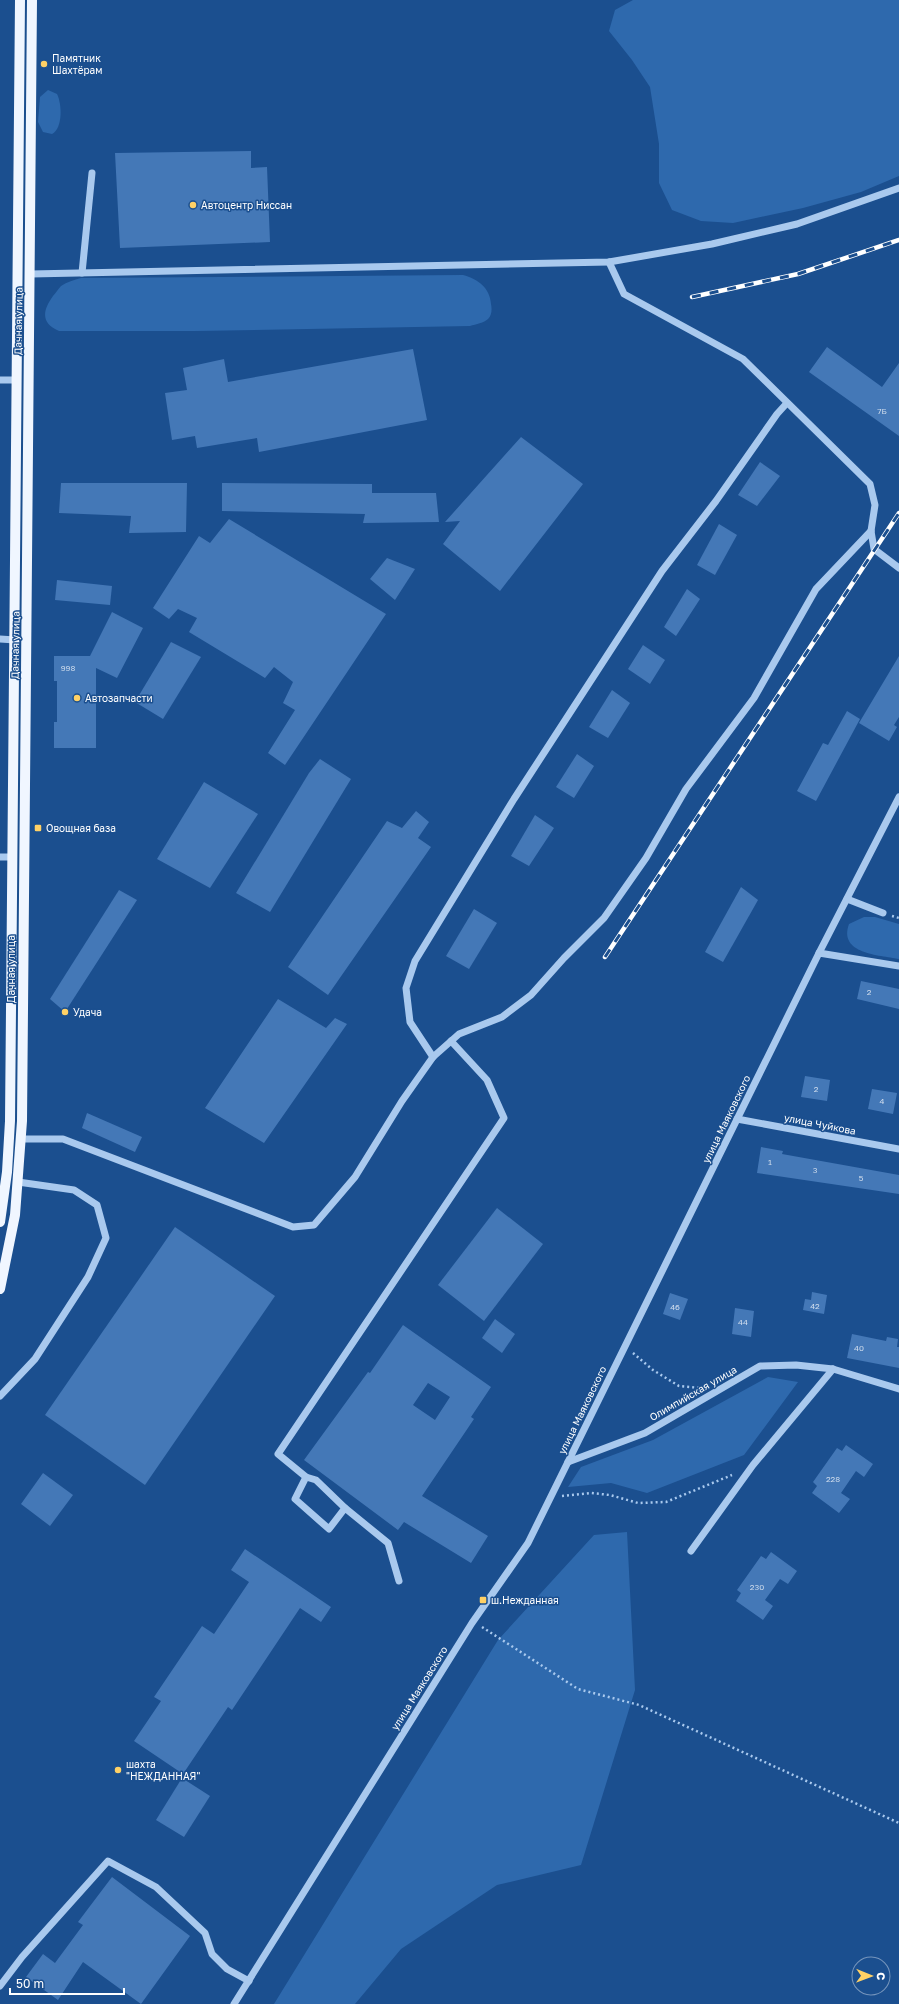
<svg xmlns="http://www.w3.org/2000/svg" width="899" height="2004" font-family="'Golos Text',sans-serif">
	<rect width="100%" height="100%" fill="#1b4f8f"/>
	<g fill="#2e69ad">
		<polygon points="633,0 899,0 899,176 861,192 803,208 733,223 701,221 672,210 659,183 659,144 650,87 632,60 609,31 615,10"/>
		<path d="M48 90 57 94C62 104 63 128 52 134L43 132 38 122 40 97Z"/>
		<path d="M463 275C478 279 490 288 491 304 492 309 492 315 488 319 484 323 476 324 470 326L195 331H59C40 323 43 310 53 296 56 293 58 289 61 286 67 282 74 280 81 278Z"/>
		<path d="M864 917H875L899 924V959C879 955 838 954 849 924Z"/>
		<polygon points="768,1377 798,1382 744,1455 647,1493 611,1483 568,1487 581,1467 653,1440"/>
		<polygon points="627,1532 635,1690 581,1865 497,1885 401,1949 355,2004 274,2004 498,1640 594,1535"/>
	</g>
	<g fill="#4478b7" fill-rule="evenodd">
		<polygon points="251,151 251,168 267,167 270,242 120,248 115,153"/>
		<polygon points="827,347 882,387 899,363 899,436 809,372"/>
		<polygon points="413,349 427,420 259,452 257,438 197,448 195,436 172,440 165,393 187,390 183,368 224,359 228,382"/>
		<polygon points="521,437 583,484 500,591 443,544 460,521 445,522"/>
		<polygon points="760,462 780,476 757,506 738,495"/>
		<polygon points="61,483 187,483 186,532 129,533 131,516 59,513"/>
		<polygon points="222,483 372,484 372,493 436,493 439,522 363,523 365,514 222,511"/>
		<polygon points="229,519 386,614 285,765 268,753 295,710 283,703 293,682 274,667 265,678 189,632 197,618 178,609 169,619 153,608 199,536 210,543"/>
		<polygon points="719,524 737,535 715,575 697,565"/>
		<polygon points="387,558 415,569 395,600 370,579"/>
		<polygon points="57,580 112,586 110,605 55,600"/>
		<polygon points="687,589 700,599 676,636 664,627"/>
		<polygon points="112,612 143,628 117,678 96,668 96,748 54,748 54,722 57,722 57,681 54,681 54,656 90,656"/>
		<polygon points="171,642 201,657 163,719 135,702"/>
		<polygon points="643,645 665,660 650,684 628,669"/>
		<polygon points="899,656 899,717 894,725 897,727 889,741 859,723"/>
		<polygon points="612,690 630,703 608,738 589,727"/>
		<polygon points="847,711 860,719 816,801 797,791 823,743 828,745"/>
		<polygon points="577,754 594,766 574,798 556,787"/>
		<polygon points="320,759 351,779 270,912 236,893 309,773"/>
		<polygon points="204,782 258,814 210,888 157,859"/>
		<polygon points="416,811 429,822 418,838 431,847 328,995 288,967 387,821 402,828"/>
		<polygon points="535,815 554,828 529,866 511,856"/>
		<polygon points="741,887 758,900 723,962 705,952"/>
		<polygon points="119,890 137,900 65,1012 50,999"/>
		<polygon points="474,909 497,923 469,969 446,956"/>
		<polygon points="861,981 899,989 899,1009 857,999"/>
		<polygon points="278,999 326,1028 335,1018 347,1024 264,1143 205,1108"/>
		<polygon points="805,1076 830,1080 827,1101 801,1097"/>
		<polygon points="872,1089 897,1093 893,1114 868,1109"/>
		<polygon points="87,1113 142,1137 135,1152 82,1128"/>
		<polygon points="761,1147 783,1151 782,1154 899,1175 899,1194 757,1173"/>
		<polygon points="497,1208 543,1244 484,1321 438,1285"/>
		<polygon points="175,1227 275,1296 145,1485 45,1415"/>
		<polygon points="812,1292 827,1295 824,1314 803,1310 805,1299 811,1300"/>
		<polygon points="670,1293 688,1299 680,1320 663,1314"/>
		<polygon points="735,1308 754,1311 751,1337 732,1334"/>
		<polygon points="495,1319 515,1334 502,1353 482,1338"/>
		<path d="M403 1325 491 1387 471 1417 474 1419 422 1496 488 1536 471 1563 404 1522 398 1530 304 1460 368 1372 370 1373ZM428 1383 450 1397 435 1420 413 1405Z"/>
		<polygon points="852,1334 886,1341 887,1337 898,1339 897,1347 899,1347 899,1368 847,1358"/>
		<polygon points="846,1445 873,1464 864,1477 856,1471 841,1493 850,1499 839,1513 812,1493 817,1486 813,1482 837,1448 842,1451"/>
		<polygon points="43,1473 73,1495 50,1526 21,1504"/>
		<polygon points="245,1549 331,1607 321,1622 300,1608 232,1710 228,1707 183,1774 134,1741 161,1701 154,1697 202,1626 214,1634 249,1582 231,1570"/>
		<polygon points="771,1552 797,1571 788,1584 780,1579 765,1600 773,1606 763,1620 736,1601 741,1593 737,1590 761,1556 766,1559"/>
		<polygon points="182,1778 210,1796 184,1837 156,1820"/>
		<polygon points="112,1877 190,1936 141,2004 83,1962 58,2000 26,1977 43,1954 55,1963 83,1925 78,1922"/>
	</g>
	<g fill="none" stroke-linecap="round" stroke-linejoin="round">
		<g stroke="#a9c9ee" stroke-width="2.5" stroke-dasharray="2 3" stroke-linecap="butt">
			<polyline points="892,916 899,918"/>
			<polyline points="633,1353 653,1370 679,1386 701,1388"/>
			<polyline points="562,1496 591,1493 610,1495 638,1503 666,1502 732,1475"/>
			<polyline points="482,1627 578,1689 639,1705 899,1823"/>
		</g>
		<g stroke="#a9c9ee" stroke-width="7">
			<polyline points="609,262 624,294 743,359 870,484 875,505 871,531 874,549 899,568"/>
			<polyline points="82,273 92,173"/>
			<polyline points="31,274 609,262 712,244 797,224 899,188"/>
			<polyline points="0,380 17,380"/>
			<polyline points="0,639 15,640"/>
			<polyline points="0,857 12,857"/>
			<polyline points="847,899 883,913"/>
			<polyline points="819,953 899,966"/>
			<polyline points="433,1057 410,1022 406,988 415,961 514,799 662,571 716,501 777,414 787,403"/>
			<polyline points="737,1119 899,1149"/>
			<polyline points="21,1139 63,1139 293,1227 314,1225 355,1177 402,1101 433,1057 459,1034 502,1017 531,995 564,958 604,918 646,858 686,789 754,698 816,589 871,531"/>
			<polyline points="0,1396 35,1359 88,1277 106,1238 97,1205 74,1190 18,1182"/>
			<polyline points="568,1462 645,1433 760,1366 796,1365 833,1369 899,1389"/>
			<polyline points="306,1477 316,1480 345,1508"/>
			<polyline points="691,1551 753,1465 833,1369"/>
			<polyline points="399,1581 388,1543 345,1508 329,1529 295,1499 306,1477 278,1454 504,1118 487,1080 451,1041"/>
			<polyline points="0,1986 22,1957 108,1861 156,1887 205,1933 212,1954 227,1969 249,1981"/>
			<polyline points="234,2004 472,1623 528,1543 819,953 899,797"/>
		</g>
		<g stroke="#f0f6ff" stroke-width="10">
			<polyline points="0,1222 7,1172 10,1121 20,0"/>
			<polyline points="0,1289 15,1215 22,1121 32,0"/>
		</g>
		<g stroke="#fff" stroke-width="4.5">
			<g id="rail">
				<polyline points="692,297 798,274 899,240"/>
				<polyline points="605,957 899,513"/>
			</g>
		</g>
		<use href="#rail" stroke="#1b4f8f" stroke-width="3" stroke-dasharray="9" stroke-linecap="butt"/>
	</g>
	<g fill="#ffd166" stroke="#1b4f8f" stroke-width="1.5">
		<circle cx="44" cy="64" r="4"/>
		<circle cx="193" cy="205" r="4"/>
		<circle cx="77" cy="698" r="4"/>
		<rect x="34" y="824" width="8" height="8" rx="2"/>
		<circle cx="65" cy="1012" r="4"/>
		<rect x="479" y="1596" width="8" height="8" rx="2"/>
		<circle cx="118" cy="1770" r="4"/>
	</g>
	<g text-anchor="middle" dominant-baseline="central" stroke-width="3" stroke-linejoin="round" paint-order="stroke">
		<g font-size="8" fill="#d0dded">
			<text x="882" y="411">7Б</text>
			<text x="68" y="668">998</text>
			<text x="869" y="992">2</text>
			<text x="816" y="1089">2</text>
			<text x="882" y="1101">4</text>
			<text x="770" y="1162">1</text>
			<text x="815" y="1170">3</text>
			<text x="861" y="1178">5</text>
			<text x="815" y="1306">42</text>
			<text x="675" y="1307">46</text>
			<text x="743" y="1322">44</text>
			<text x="859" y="1348">40</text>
			<text x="833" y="1479">228</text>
			<text x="757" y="1587">230</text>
		</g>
		<g font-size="10" fill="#fff" stroke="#1b4f8f" text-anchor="start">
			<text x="52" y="58">Памятник<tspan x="52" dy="12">Шахтёрам</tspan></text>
			<text x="201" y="205">Автоцентр Ниссан</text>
			<text x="85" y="698">Автозапчасти</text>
			<text x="46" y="828">Овощная база</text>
			<text x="73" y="1012">Удача</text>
			<text x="491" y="1600">ш.Нежданная</text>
			<text x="126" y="1764">шахта<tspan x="126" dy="12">"НЕЖДАННАЯ"</tspan></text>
		</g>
		<g font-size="10" fill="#fff" stroke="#1b4f8f">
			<text transform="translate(18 321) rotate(-89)">Дачная улица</text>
			<text transform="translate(15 645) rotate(-89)">Дачная улица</text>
			<text transform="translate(11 969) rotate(-90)">Дачная улица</text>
			<text transform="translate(726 1119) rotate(-64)">улица Маяковского</text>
			<text transform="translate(820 1124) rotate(11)">улица Чуйкова</text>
			<text transform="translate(693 1393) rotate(-30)">Олимпийская улица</text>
			<text transform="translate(582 1410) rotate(-64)">улица Маяковского</text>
			<text transform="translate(419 1688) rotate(-58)">улица Маяковского</text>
		</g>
	</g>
	<g transform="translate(871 1976) rotate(91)"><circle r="19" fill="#1b4f8f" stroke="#7695bc"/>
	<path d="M0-3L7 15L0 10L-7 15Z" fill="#ffd166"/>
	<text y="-6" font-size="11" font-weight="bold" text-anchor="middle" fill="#ffffff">С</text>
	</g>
	<path d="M10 1988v6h114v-6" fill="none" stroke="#ffffff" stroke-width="2"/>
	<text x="16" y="1988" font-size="12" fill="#ffffff" stroke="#1b4f8f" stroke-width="3" paint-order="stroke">50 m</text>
</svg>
